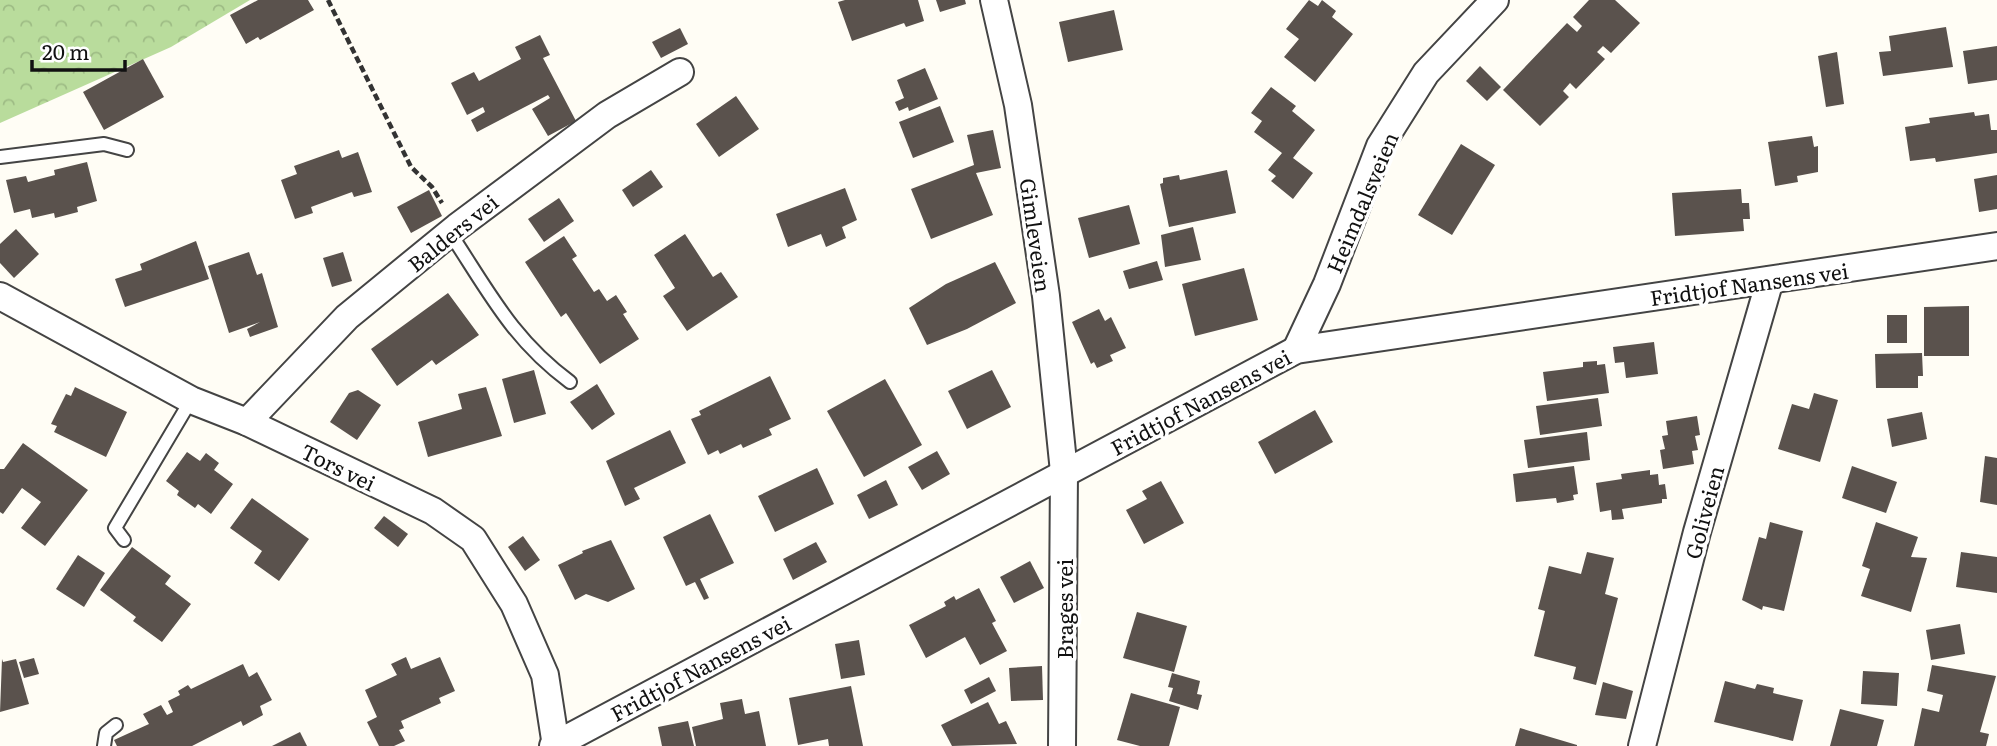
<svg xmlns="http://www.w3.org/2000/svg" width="1997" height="746" font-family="Literata,serif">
	<defs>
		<pattern id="forest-crowns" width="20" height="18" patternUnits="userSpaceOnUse" patternTransform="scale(1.75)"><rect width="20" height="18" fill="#b9dc9c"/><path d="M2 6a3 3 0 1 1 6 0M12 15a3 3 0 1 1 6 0" fill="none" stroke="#9ebc85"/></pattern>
	</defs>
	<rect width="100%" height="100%" fill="#fffdf5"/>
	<polygon fill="url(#forest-crowns)" points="0,0 250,0 171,47 0,123"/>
	<g fill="#5a524d">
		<polygon points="258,0 308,0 314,10 260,40 258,37 246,44 230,15"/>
		<polygon points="845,0 918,0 924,21 906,27 904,23 852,41 838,2"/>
		<polygon points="936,0 965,0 966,4 940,12"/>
		<polygon points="1309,0 1318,6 1322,0 1336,11 1332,17 1353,34 1315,82 1284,57 1299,39 1286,29"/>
		<polygon points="1589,0 1615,0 1640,23 1611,53 1603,46 1597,52 1605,59 1576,89 1570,83 1563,91 1569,97 1540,126 1503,90 1567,23 1577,32 1582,26 1573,17"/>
		<polygon points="1114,10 1123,50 1068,62 1059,22"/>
		<polygon points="1946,27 1953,67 1883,76 1879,52 1891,51 1889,36"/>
		<polygon points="680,28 688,44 661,58 652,42"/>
		<polygon points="540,35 550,55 543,58 576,121 548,136 532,109 550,98 548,95 477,132 471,120 485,112 483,107 467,115 451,83 474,72 479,81 521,59 515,47"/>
		<polygon points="1997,46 1997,80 1968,84 1963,51"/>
		<polygon points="1837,52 1844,104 1826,107 1818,56"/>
		<polygon points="143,59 164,97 104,130 83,92"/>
		<polygon points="1480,66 1501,87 1487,101 1466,81"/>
		<polygon points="925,68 938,99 909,111 908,107 899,111 895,102 904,98 897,80"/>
		<polygon points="1271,87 1296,106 1292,111 1315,130 1293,158 1313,173 1293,199 1271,181 1276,176 1268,170 1282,153 1254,132 1262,121 1251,113"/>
		<polygon points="736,96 759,129 719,157 696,124"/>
		<polygon points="940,106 954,142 913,158 899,122"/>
		<polygon points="1974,112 1975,116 1989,114 1991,130 1997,130 1997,153 1936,162 1935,158 1910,161 1905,127 1930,123 1929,118"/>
		<polygon points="993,130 1001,168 976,173 993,215 931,239 911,189 974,165 967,135"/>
		<polygon points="1812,136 1814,147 1818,146 1818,172 1797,176 1798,182 1775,186 1768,142"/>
		<polygon points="1461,144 1495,165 1452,235 1418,215"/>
		<polygon points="339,150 342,158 358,152 372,192 354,197 352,192 311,207 313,213 295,219 281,180 297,174 294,166"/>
		<polygon points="87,162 97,201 77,207 78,212 55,218 54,213 32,218 30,209 14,213 6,180 26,176 28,182 55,175 54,170"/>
		<polygon points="651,170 663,187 633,207 622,190"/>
		<polygon points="1227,170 1236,213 1169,227 1160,184 1163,183 1163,178 1179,175 1180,180"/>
		<polygon points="1997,175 1997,209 1979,212 1974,179"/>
		<polygon points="845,188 857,220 842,227 846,238 826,247 821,234 788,247 776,214"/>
		<polygon points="1741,189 1742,203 1749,203 1750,219 1743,219 1744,231 1675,236 1672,193"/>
		<polygon points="429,190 442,216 411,233 397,207"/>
		<polygon points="559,198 574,221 544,242 528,219"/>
		<polygon points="1129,205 1140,244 1089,258 1078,218"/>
		<polygon points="1193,227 1201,260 1165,267 1161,235"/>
		<polygon points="16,229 39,254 14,278 0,263 0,244"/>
		<polygon points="685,234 713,277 721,272 738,297 687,331 663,296 675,288 654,255"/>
		<polygon points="564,236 577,256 572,259 594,292 599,289 607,301 616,295 627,312 623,314 639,339 600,364 566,313 561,317 525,262"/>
		<polygon points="196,241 209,279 125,307 115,279 142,270 140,264"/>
		<polygon points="249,252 257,275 262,273 278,327 250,337 247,329 260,322 229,333 208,266"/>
		<polygon points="343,252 352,281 332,287 323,258"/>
		<polygon points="1157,261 1163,280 1129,289 1123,271"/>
		<polygon points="995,262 1016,303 967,329 927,345 909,308 946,284"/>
		<polygon points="1244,268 1258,320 1195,336 1182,284"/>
		<polygon points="448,293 479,335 436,365 432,360 397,386 371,349"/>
		<polygon points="1969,306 1969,356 1924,356 1924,307"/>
		<polygon points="1099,309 1105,321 1111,317 1126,348 1110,355 1113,361 1097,368 1094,362 1091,364 1072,322"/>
		<rect x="1887" y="315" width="20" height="28"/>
		<polygon points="1654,342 1658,374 1626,378 1624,362 1615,363 1613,347"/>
		<polygon points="1922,353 1923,376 1918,376 1918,388 1876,388 1875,354"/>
		<polygon points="1597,361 1597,365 1605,364 1609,393 1547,401 1543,372 1583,367 1583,362"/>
		<polygon points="534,370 546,414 514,423 502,379"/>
		<polygon points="992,370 1011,407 967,429 948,391"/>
		<polygon points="770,376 791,419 769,429 772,435 743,448 741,444 720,454 718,450 708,455 691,419 701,415 699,411"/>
		<polygon points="885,379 922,445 864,477 827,411"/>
		<polygon points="597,384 615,414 592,430 570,402"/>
		<polygon points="75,387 127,412 106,457 54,432 57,426 51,424 66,394 71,396"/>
		<polygon points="486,387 502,436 428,457 418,422 462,409 458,394"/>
		<polygon points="358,390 381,405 357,440 330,422 349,393"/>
		<polygon points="1814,393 1838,400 1820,462 1778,449 1792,404 1809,409"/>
		<polygon points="1598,398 1602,426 1540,435 1536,406"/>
		<polygon points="1315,410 1333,442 1275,474 1258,442"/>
		<polygon points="1922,412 1927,439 1892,447 1887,419"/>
		<polygon points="1697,416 1700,435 1695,436 1698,450 1692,451 1694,464 1663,469 1660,450 1665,449 1662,436 1668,435 1666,421"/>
		<polygon points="670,430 686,463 634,488 640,499 625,506 606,461"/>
		<polygon points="1587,432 1590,460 1528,468 1524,440"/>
		<polygon points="23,443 88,490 45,546 21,528 41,502 22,488 3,514 0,512 0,469 4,469"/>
		<polygon points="937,451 950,474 922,490 908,467"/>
		<polygon points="187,452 200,461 206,453 219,463 214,470 233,484 211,514 198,504 195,508 177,495 179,491 166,481"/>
		<polygon points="1985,456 1997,458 1997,505 1980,502"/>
		<polygon points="1574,466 1578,494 1573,495 1574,500 1557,503 1556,498 1516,502 1513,474"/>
		<polygon points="1852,466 1897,482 1886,513 1842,498"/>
		<polygon points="817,468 834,504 775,532 758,496"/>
		<polygon points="1650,470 1650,475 1658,474 1659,485 1665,484 1667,499 1662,499 1662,503 1622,509 1624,519 1612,520 1611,510 1600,512 1596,483 1622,479 1621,474"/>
		<polygon points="886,480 898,505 869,519 857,495"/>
		<polygon points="1161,481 1184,523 1144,544 1126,510 1147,499 1142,491"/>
		<polygon points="252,498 309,539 279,581 254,563 262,551 230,528"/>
		<polygon points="710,514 734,563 700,579 709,598 704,600 695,582 686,586 663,537"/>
		<polygon points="384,516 408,534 398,547 374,528"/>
		<polygon points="1770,522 1803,531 1784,611 1763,606 1762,610 1742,600 1759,537 1766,539"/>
		<polygon points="1876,522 1918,537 1911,557 1927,558 1911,612 1861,596 1870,569 1862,566"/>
		<polygon points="523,536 540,560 525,571 508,547"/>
		<polygon points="611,540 635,589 608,602 586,594 575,600 558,565 583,553 582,551"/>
		<polygon points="816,542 827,562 793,580 783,559"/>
		<polygon points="132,547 171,576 165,584 191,604 162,642 133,621 136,617 100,590"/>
		<polygon points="1587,552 1614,558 1605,594 1618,598 1596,685 1573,679 1576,667 1534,656 1545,611 1538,609 1549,566 1581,574"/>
		<polygon points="1961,552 1997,557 1997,593 1956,587"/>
		<polygon points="78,555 105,573 84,607 56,589"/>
		<polygon points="1030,561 1044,588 1014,603 1000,577"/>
		<polygon points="979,588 996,621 992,623 1007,651 980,665 965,637 926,658 909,625 946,606 944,602 954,596 956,600"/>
		<polygon points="1137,612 1187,626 1174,672 1123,658"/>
		<polygon points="1960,624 1965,654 1931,660 1926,630"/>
		<polygon points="859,640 865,675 841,679 835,644"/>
		<polygon points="406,657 411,669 440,657 455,691 439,698 441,703 401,721 404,728 399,730 405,741 394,746 379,746 367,722 377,717 365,690 397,675 391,664"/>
		<polygon points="34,658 39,674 24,678 19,662"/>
		<polygon points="2,659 3,662 16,659 29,704 0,712"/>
		<polygon points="243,664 249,677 257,672 272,700 260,706 263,715 243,726 241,721 192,746 117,746 114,740 149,724 143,714 161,705 167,715 173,712 168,701 180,695 178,691 188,685 191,689"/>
		<polygon points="1932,665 1996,676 1980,732 1989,734 1986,746 1914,746 1922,708 1939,712 1943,695 1927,691"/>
		<polygon points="1042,666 1043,700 1011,701 1009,668"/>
		<polygon points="1863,671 1899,673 1897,706 1861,704"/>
		<polygon points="1172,673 1200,681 1197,694 1202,695 1198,710 1169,701 1173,688 1168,687"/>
		<polygon points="989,677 996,691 971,704 964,690"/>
		<polygon points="1725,681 1755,689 1757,684 1774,688 1773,693 1803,700 1793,741 1714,722"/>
		<polygon points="1603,682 1633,691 1626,719 1595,715"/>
		<polygon points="851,686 863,746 829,746 828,739 798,745 789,698"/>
		<polygon points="1131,693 1180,707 1169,746 1140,746 1117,740"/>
		<polygon points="742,699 745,714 759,711 766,746 696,746 692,727 723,719 720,703"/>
		<polygon points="988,702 999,724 1006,721 1017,744 952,746 941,725"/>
		<polygon points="1840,709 1884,720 1877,746 1830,746"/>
		<polygon points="688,721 694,746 662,746 658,727"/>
		<polygon points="1520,728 1577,745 1577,746 1515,746"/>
		<polygon points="300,732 307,746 272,746"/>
	</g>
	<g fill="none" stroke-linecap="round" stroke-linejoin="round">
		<g stroke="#444" stroke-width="16">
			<g id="service">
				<polyline points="0,157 104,144 127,150"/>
				<path d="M450 233C489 292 512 339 570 382"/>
				<polyline points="124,540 115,528 191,400"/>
				<polyline points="104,746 106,733 116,725"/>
			</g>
		</g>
		<g stroke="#444" stroke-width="30">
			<g id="minor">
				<polyline points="994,0 1018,105 1046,296 1064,472 1062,746"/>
				<polyline points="0,296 191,400 247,422 433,511 473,539 514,604 545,675 556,746"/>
				<polyline points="1296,350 1327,284 1380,146 1426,73 1495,0"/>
				<polyline points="247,422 347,317 457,227 607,115 680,72"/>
				<polyline points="553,746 1296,350 1997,246"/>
				<polyline points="1642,746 1697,532 1770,280"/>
			</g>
		</g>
		<polyline stroke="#333" stroke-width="4.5" stroke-dasharray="7 3.5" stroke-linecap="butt" points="328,0 411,167 432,187 442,203"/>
		<use href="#service" stroke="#fff" stroke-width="12"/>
		<use href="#minor" stroke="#fff" stroke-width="26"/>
	</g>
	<g text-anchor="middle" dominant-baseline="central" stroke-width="7" stroke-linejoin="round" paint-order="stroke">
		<g font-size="21" fill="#111" stroke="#fff">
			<text transform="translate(1361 202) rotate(-67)">Heimdalsveien</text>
			<text transform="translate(452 232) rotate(-39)">Balders vei</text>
			<text transform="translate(1037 235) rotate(82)">Gimleveien</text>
			<text transform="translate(1749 283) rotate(-8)">Fridtjof Nansens vei</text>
			<text transform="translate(1200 401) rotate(-28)">Fridtjof Nansens vei</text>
			<text transform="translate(339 466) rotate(26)">Tors vei</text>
			<text transform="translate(1703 512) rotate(-75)">Goliveien</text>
			<text transform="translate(1063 609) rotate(-90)">Brages vei</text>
			<text transform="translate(700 667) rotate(-28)">Fridtjof Nansens vei</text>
		</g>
	</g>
	<path d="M32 60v10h93v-10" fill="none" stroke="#111111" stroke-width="3.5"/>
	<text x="42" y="60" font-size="21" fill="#111111" stroke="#ffffff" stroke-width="5" paint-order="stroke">20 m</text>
</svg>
